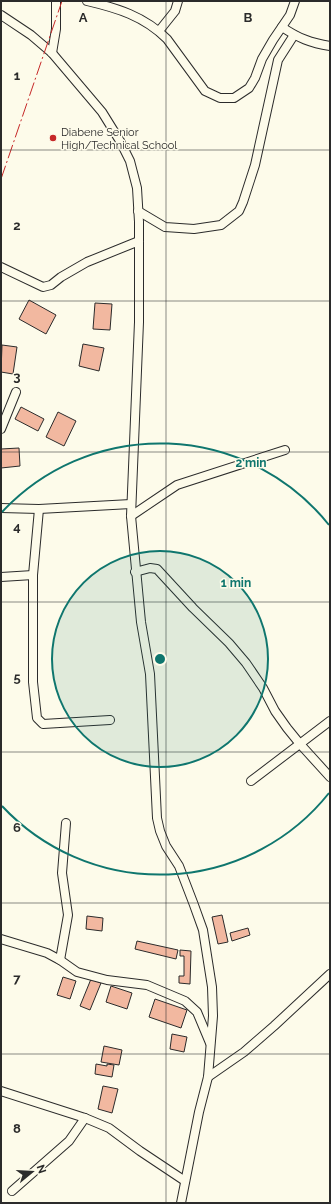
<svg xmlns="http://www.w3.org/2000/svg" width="331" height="1204" font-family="Raleway,sans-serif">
	<rect width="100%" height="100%" fill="#fdfbea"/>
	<g fill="#f2b8a0" stroke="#2b2b2b">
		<polygon points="29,300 56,315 46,334 19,319"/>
		<polygon points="95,303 112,304 110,330 93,329"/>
		<polygon points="83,344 104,348 99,371 79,366"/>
		<polygon points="2,345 17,347 13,374 1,372"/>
		<polygon points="21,407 44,419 38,431 15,419"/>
		<polygon points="58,412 76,421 64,446 46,437"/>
		<polygon points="19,448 20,466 1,468 1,449"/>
		<polygon points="222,915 228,942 218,944 212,917"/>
		<polygon points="87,916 103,918 102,931 86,929"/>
		<polygon points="248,928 250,935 232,941 230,933"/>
		<polygon points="137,941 178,950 176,959 135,949"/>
		<polygon points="180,950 191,951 190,984 179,983 179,976 184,976 184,956 180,956"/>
		<polygon points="63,977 76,981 70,999 57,995"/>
		<polygon points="91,979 101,983 90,1010 80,1006"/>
		<polygon points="111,986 132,993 127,1009 106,1002"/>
		<polygon points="155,999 187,1010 181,1028 149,1017"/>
		<polygon points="172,1034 187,1037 184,1052 170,1049"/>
		<polygon points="104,1046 122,1050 119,1065 101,1062"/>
		<polygon points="96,1064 107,1066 107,1064 114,1065 112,1077 95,1074"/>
		<polygon points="103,1086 118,1089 112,1113 98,1109"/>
	</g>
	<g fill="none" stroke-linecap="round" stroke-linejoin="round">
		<g stroke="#2b2b2b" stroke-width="10">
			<g id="minor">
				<path d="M87 1C117 8 144 16 167 39L205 91 220 98H234L249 88 255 78 262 59 273 40 290 15 295 1"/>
				<polyline points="1,15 31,35 52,53 102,112 120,141 130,161 137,188 139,222 139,322 131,516 141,622 150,674 157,818 160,831 166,846 179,866 194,905 203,930 212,987 213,1016 208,1077 199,1112 181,1203"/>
				<path d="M282 27C298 38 311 43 330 46"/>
				<polyline points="159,31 175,11 178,1"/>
				<polyline points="52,53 56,29 56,1"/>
				<polyline points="138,211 165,227 194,229 221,225 239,211 243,202 255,165 278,60 294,35"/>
				<polyline points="1,267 43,287 51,285 61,277 87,262 139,241"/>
				<polyline points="1,429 16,392"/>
				<polyline points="1,508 39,509 131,504"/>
				<polyline points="39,509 33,575 33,682 37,718 43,724 110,720"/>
				<polyline points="131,516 177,485 285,450"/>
				<polyline points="135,572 150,568 157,569 193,608 229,643 246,663 263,688 275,711 287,728 300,744 330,777"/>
				<polyline points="1,577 33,575"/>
				<polyline points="251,781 330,721"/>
				<polyline points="1,939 47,953 60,960 77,972 107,980 147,985 185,1001 197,1012 210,1043"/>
				<polyline points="60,960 68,915 62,873 66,823"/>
				<polyline points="208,1077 244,1052 274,1026 330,974"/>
				<polyline points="1,1091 85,1118 109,1128 140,1151 185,1181"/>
				<polyline points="12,1191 69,1141 85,1118"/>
			</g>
		</g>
		<use href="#minor" stroke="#fdfbea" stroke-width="8"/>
		<polyline stroke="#c62828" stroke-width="1" stroke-dasharray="14 3 2 3" stroke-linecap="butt" points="1,179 62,1"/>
	</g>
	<path fill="none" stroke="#2b2b2b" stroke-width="1" stroke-opacity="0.55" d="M166 1V1203M1 150H330M1 301H330M1 452H330M1 602H330M1 752H330M1 903H330M1 1054H330"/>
	<circle cx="160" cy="659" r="108" fill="#0f766e" fill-opacity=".12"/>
	<g fill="none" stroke="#0f766e" stroke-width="2">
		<circle cx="160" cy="659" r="108"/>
		<path d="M329 793A216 216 0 0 1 2 806M2 512A216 216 0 0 1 329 525"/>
	</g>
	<circle fill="#c62828" stroke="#fdfbea" stroke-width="1.5" cx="53" cy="138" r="4"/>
	<g text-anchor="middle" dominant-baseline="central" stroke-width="3" stroke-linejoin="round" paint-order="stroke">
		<g font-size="11" fill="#2b2b2b" stroke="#fdfbea" text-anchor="start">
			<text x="61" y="132">Diabene Senior<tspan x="61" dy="13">High/Technical School</tspan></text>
		</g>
	</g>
	<g font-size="13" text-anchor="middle" font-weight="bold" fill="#2b2b2b" stroke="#fdfbea" stroke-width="3" stroke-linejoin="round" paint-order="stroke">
		<text x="83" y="22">A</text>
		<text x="248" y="22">B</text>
		<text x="17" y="80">1</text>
		<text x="17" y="230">2</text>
		<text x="17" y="381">3</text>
		<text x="17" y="531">4</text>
		<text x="17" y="682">5</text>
		<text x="17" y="832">6</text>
		<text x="17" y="983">7</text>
		<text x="17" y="1133">8</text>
	</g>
	<circle cx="160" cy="659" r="6" fill="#0f766e" stroke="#fdfbea" stroke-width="2"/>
	<g font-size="12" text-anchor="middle" font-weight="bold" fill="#0f766e" stroke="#fdfbea" stroke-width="3" stroke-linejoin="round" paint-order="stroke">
		<text x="251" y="467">2 min</text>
		<text x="236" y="587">1 min</text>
	</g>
	<rect width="331" height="1204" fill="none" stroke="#2b2b2b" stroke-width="4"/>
	<g transform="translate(32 1172) rotate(72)" stroke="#fdfbea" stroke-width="3" paint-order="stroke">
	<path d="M0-3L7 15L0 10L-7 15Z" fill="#2b2b2b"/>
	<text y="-6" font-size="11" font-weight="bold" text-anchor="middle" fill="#2b2b2b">N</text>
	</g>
</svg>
